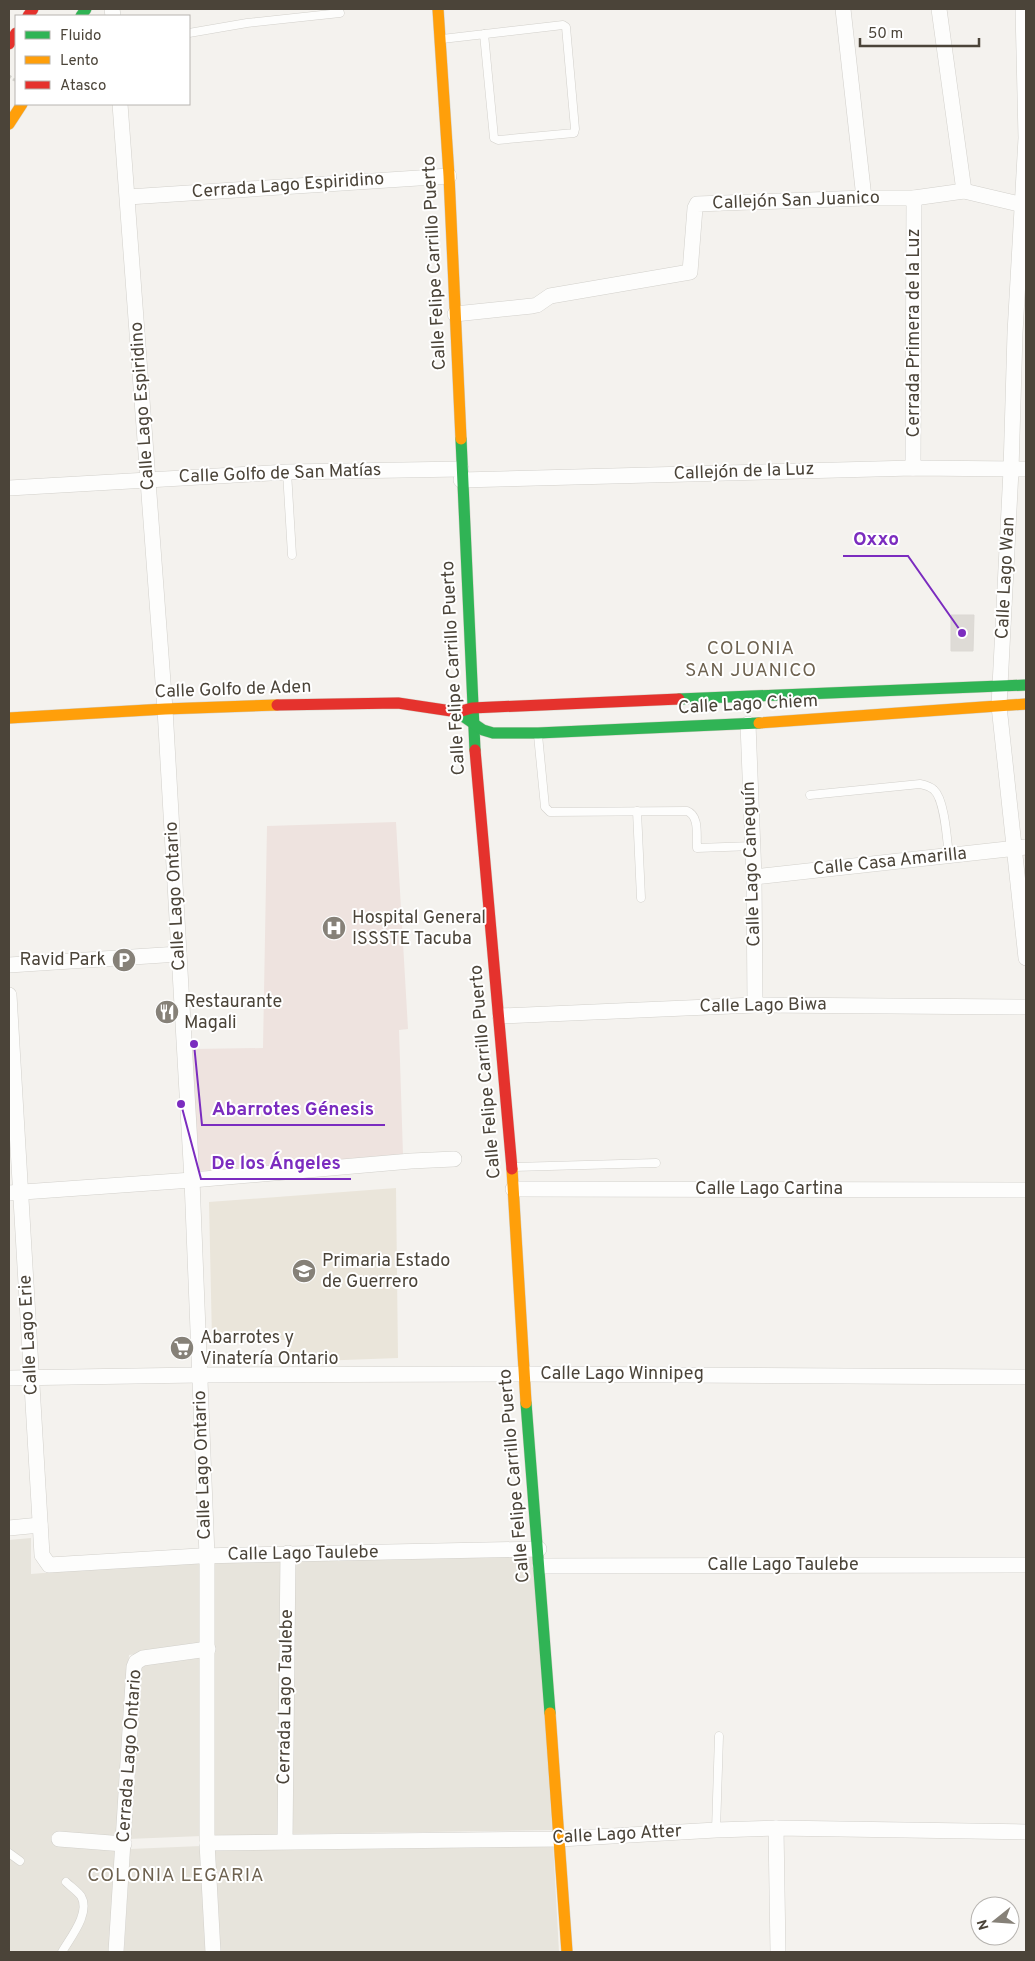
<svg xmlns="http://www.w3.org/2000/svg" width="1035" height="1961" font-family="Overpass,sans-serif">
	<rect width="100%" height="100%" fill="#f4f2ee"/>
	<g fill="#e7e4dc">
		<polygon points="31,1538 31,1574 202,1560 200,1644 129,1655 110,1952 9,1952 9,1540"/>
		<polygon points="534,1552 552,1830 291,1834 293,1559"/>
		<polygon points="280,1559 280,1835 211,1835 214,1560"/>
		<polygon points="202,1654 202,1836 128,1839 140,1666"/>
		<polygon points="553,1843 559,1952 219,1952 214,1845"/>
		<polygon points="201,1846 206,1952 124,1952 130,1849"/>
	</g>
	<polygon fill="#eae5da" points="396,1188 398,1358 290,1362 288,1340 212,1340 209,1202"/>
	<polygon fill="#eee3df" points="396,822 408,1029 399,1030 403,1155 198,1171 192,1049 263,1048 267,826"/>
	<polygon fill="#dedbd6" stroke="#dcd9d4" points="951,615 974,615 973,651 951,651"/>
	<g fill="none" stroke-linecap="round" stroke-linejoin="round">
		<g stroke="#d2d0cb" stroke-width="9">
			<g id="lane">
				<polyline points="189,33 247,23 340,13"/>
				<polyline points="442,39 563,25 566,27 575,129 574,133 498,140 494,138 484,34"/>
				<polyline points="287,472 292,555"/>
				<path d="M538 735 545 807 550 812 687 811C700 816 696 836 697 848L753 846"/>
				<path d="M810 795 920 784C925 785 930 786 934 790 945 800 947 841 949 856"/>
				<polyline points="637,811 641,898"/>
				<polyline points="514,1167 656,1163"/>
				<polyline points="716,1830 719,1736"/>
				<polyline points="9,1853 20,1861"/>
				<path d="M62 1952C70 1938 91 1913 81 1896 77 1891 70 1886 66 1882"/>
			</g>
		</g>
		<g stroke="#d2d0cb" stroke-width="16">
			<g id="street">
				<polyline points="112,9 113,16"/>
				<polyline points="843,9 864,198"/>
				<polyline points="939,9 964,191"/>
				<polyline points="1023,9 1026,138 1015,333 1011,470 999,706 1026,958"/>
				<polyline points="120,104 165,709 192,1180 207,1556 207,1843 213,1952"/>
				<polyline points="128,197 449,176"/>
				<polyline points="455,314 532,306 537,305 550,296 690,272 695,208 697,204 864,198 914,198 964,191 1023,205"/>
				<polyline points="913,468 914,198"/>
				<polyline points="461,480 913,468 1026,469"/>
				<polyline points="9,488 287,472 461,469"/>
				<polyline points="748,724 754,877 755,1005"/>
				<polyline points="754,877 1026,847"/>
				<polyline points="9,965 179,954"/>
				<polyline points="9,995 42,1555 49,1565 199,1556 539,1549"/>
				<polyline points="500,1016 755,1005 1026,1007"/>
				<polyline points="513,1189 1026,1190"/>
				<polyline points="9,1193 192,1180 411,1161 454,1159"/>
				<polyline points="9,1378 199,1375 524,1374 1026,1377"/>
				<polyline points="9,1528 40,1525"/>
				<polyline points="540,1566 1026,1565"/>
				<polyline points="776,1828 778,1952"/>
				<polyline points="59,1839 124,1844"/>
				<polyline points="285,1840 288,1553"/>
				<polyline points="207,1843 560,1839 716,1830 776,1828 1026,1832"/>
				<polyline points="116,1952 134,1667 136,1662 143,1658 208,1649"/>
			</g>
		</g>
		<g stroke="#d3cfc5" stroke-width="12">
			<g id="fast">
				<polyline points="81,16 86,9"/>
				<polyline points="461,439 475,750"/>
				<polyline points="679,699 1026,685"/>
				<polyline points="464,717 483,730 493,733 538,733 759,723"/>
				<polyline points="526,1403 550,1713"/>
			</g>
		</g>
		<g stroke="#d3cfc5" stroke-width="12">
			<g id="slow">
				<polyline points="438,9 449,176 461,439"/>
				<polyline points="9,124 22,104"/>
				<polyline points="9,718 165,709 277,705"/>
				<polyline points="759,723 1026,704"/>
				<polyline points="512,1169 526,1403"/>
				<polyline points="550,1713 567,1952"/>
			</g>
		</g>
		<g stroke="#d3cfc5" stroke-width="12">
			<g id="jam">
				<polyline points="28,16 33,9"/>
				<polyline points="9,44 16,33"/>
				<polyline points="277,705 398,703 458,712 472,708 679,699"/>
				<polyline points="475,750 512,1169"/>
			</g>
		</g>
		<polyline stroke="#d3d2cc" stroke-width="3" stroke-dasharray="2.5 2.5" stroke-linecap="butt" points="9,76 16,81"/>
		<use href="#lane" stroke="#fdfdfc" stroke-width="8"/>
		<use href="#street" stroke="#fdfdfc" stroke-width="15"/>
		<use href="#fast" stroke="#30b455" stroke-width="11"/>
		<use href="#slow" stroke="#ff9f0a" stroke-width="11"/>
		<use href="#jam" stroke="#e5322d" stroke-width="11"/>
	</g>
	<defs>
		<g id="hospital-disc" transform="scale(1.25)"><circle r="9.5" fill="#868178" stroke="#fff"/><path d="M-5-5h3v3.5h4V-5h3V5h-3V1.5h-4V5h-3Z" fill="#fff"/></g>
		<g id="parking-disc" transform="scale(1.25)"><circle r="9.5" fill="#868178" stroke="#fff"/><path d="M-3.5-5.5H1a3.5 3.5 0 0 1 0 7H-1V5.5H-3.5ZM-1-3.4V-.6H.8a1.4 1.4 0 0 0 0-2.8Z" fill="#fff"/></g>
		<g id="restaurant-disc" transform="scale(1.25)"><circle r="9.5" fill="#868178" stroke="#fff"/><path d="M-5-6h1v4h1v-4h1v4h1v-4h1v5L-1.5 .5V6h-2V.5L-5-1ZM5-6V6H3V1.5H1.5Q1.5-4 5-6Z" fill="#fff"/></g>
		<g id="school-disc" transform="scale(1.25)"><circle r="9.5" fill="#868178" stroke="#fff"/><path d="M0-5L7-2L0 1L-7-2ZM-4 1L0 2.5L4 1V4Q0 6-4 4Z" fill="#fff"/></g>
		<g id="supermarket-disc" transform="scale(1.25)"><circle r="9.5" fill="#868178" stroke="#fff"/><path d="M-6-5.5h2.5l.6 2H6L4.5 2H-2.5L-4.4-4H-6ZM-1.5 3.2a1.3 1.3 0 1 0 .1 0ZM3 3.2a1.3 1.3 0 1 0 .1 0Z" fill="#fff"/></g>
	</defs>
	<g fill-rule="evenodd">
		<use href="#hospital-disc" x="334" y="928"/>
		<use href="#parking-disc" x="124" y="960"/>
		<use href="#restaurant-disc" x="167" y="1012"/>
		<use href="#school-disc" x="304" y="1271"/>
		<use href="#supermarket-disc" x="182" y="1348"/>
	</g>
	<g text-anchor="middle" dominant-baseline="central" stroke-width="4" stroke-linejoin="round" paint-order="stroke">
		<g font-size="18" fill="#4b4439" stroke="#fff">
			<text transform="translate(288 186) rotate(-4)">Cerrada Lago Espiridino</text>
			<text transform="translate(796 201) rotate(-2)">Callejón San Juanico</text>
			<text transform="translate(435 263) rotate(-93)">Calle Felipe Carrillo Puerto</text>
			<text transform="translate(914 333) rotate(-90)">Cerrada Primera de la Luz</text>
			<text transform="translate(143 406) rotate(-94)">Calle Lago Espiridino</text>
			<text transform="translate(744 472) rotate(-2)">Callejón de la Luz</text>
			<text transform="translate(280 474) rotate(-2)">Calle Golfo de San Matías</text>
			<text transform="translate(1006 578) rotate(-87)">Calle Lago Wan</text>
			<text transform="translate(454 668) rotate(-93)">Calle Felipe Carrillo Puerto</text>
			<text transform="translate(233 690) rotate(-2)">Calle Golfo de Aden</text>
			<text transform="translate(748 705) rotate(-3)">Calle Lago Chiem</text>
			<text transform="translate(890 862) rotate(-6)">Calle Casa Amarilla</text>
			<text transform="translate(752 864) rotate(-92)">Calle Lago Caneguín</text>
			<text transform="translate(176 896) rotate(-93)">Calle Lago Ontario</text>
			<text transform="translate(763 1006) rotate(-1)">Calle Lago Biwa</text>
			<text transform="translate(486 1072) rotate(-95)">Calle Felipe Carrillo Puerto</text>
			<text x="769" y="1189">Calle Lago Cartina</text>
			<text transform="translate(29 1335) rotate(-93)">Calle Lago Erie</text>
			<text x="622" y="1374">Calle Lago Winnipeg</text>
			<text transform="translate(203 1465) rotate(-92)">Calle Lago Ontario</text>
			<text transform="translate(515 1476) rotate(-95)">Calle Felipe Carrillo Puerto</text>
			<text transform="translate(303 1554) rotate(-1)">Calle Lago Taulebe</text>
			<text x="783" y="1565">Calle Lago Taulebe</text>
			<text transform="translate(286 1697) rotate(-89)">Cerrada Lago Taulebe</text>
			<text transform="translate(130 1756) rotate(-86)">Cerrada Lago Ontario</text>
			<text transform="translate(617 1835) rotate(-3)">Calle Lago Atter</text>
		</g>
		<g font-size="18" fill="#4b4439" stroke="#fff" text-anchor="start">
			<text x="352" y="918">Hospital General<tspan x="352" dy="21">ISSSTE Tacuba</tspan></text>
			<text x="106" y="960" text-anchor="end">Ravid Park</text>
			<text x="184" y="1002">Restaurante<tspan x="184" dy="21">Magali</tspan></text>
			<text x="322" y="1261">Primaria Estado<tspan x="322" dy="21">de Guerrero</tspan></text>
			<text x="200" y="1338">Abarrotes y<tspan x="200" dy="21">Vinatería Ontario</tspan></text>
		</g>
		<g font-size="19" letter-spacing="1" fill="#6e6250" stroke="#fff">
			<text x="751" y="649">COLONIA<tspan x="751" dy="22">SAN JUANICO</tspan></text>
			<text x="176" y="1876">COLONIA LEGARIA</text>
		</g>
	</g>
	<path fill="none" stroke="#7b2cbf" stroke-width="2" d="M962 633L908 556H843M194 1044L202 1125H385M181 1104L201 1179H351"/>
	<g fill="#7b2cbf" stroke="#fff" stroke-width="2">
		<circle cx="962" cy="633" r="5"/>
		<circle cx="194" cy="1044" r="5"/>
		<circle cx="181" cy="1104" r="5"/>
	</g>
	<g font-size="19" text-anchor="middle" font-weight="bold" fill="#7b2cbf" stroke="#fff" stroke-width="4" stroke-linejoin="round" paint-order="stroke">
		<text x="876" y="545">Oxxo</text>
		<text x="293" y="1115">Abarrotes Génesis</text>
		<text x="276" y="1169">De los Ángeles</text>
	</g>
	<rect width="1035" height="1961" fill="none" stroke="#4b4439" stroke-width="20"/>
	<rect x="15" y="15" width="175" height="90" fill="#ffffff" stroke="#b7b4b0"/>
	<rect x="25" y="31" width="25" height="8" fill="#30b455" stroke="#b7b4b0"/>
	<text x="60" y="40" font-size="15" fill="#4b4439">Fluido</text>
	<rect x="25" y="56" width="25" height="8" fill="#ff9f0a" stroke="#b7b4b0"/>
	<text x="60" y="65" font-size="15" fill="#4b4439">Lento</text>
	<rect x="25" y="81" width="25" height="8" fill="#e5322d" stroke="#b7b4b0"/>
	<text x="60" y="90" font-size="15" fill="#4b4439">Atasco</text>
	<g transform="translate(995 1921) rotate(253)"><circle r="24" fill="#ffffff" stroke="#b7b4b0"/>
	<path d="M0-4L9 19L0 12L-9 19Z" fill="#868178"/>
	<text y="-8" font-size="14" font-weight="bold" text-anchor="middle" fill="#4b4439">N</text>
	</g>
	<path d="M860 38v8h119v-8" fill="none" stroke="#4b4439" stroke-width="2.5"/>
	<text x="868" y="38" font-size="15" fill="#4b4439" stroke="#ffffff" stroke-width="4" paint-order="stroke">50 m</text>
</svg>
